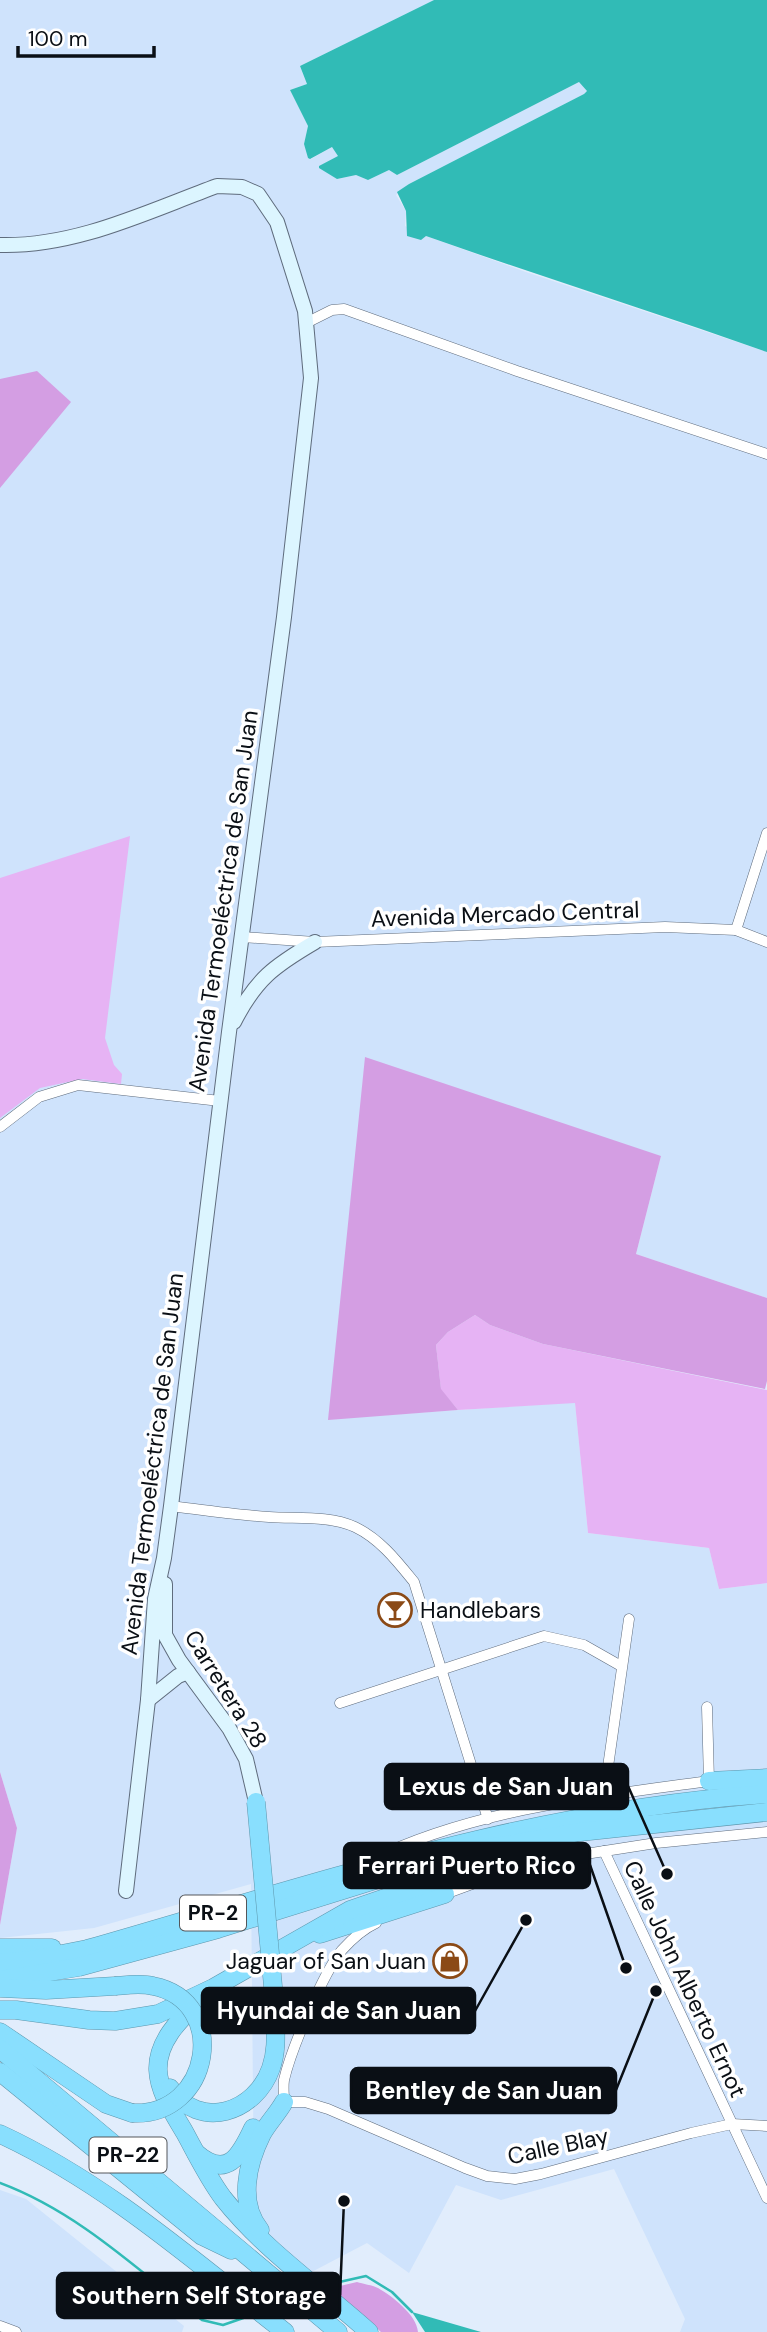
<svg xmlns="http://www.w3.org/2000/svg" width="767" height="2332" font-family="'DM Sans',sans-serif">
	<rect width="100%" height="100%" fill="#e1edfc"/>
	<g fill="#cfe3fc">
		<polygon points="0,0 434,0 300,66 307,84 290,90 308,126 304,144 311,159 332,147 339,156 320,166 337,179 356,175 368,180 389,170 397,175 579,82 587,91 584,94 409,184 396,195 406,211 405,226 426,236 526,272 767,352 767,1298 636,1254 661,1156 329,1419 575,1402 588,1533 709,1548 719,1589 767,1583 767,2332 680,2332 685,2319 614,2169 501,2200 456,2185 409,2273 367,2243 304,2276 264,2229 254,2200 251,1884 94,1928 0,1938 0,1925 17,1828 0,1772"/>
		<polygon points="0,2190 26,2199 184,2326 182,2332 0,2332"/>
	</g>
	<g fill="#e6b3f4">
		<polygon points="130,836 105,1038 114,1065 122,1074 121,1084 82,1079 40,1088 0,1118 0,878"/>
		<polygon points="475,1315 490,1325 543,1344 767,1390 767,1583 719,1589 709,1548 588,1533 575,1403 458,1410 441,1390 436,1345 448,1332"/>
	</g>
	<g fill="#d49ee3">
		<polygon points="37,371 71,402 0,488 0,379"/>
		<polygon points="365,1057 661,1156 636,1254 767,1298 767,1381 765,1389 543,1344 490,1325 475,1315 448,1332 436,1345 441,1389 458,1410 328,1420"/>
		<polygon points="0,1772 17,1828 0,1925"/>
		<path d="M357 2282C363 2284 372 2285 378 2288 392 2296 417 2315 418 2332H381L336 2292 340 2286Z"/>
	</g>
	<g fill="#31bbb6">
		<path d="M434 0H767V352C654 312 539 276 426 236L421 240 407 236 406 211 397 192 409 184 584 94 587 91 579 82 397 175 389 170 368 180 356 175 337 179 319 168V166L338 156 332 147 310 159 308 158 304 144 308 126 290 90 307 84 300 66Z"/>
		<polygon points="412,2312 481,2332 425,2332"/>
	</g>
	<g fill="none" stroke-linecap="round" stroke-linejoin="round">
		<g stroke="#31bbb6" stroke-width="2.5">
			<path d="M0 2183C78 2212 138 2270 202 2320L223 2325 252 2315"/>
			<polyline points="326,2285 366,2276 392,2292 412,2312"/>
			<polyline points="268,2309 288,2301"/>
		</g>
		<g stroke="#5f6c7d" stroke-width="11">
			<g id="street">
				<polyline points="306,323 332,310 344,309 517,371 767,454"/>
				<polyline points="736,930 767,833"/>
				<polyline points="242,937 315,942 665,927 736,930 767,942"/>
				<polyline points="0,1127 39,1097 78,1085 220,1101"/>
				<path d="M171 1506C203 1510 236 1515 269 1517 296 1519 329 1515 355 1527 380 1539 397 1561 414 1582L488 1819"/>
				<polyline points="340,1703 544,1636 584,1645 621,1666"/>
				<polyline points="604,1795 629,1619"/>
				<polyline points="604,1851 767,2198"/>
				<path d="M371 1860C471 1810 599 1796 709 1781L707 1707"/>
				<polyline points="442,1895 516,1868 547,1860 656,1843 767,1832"/>
				<path d="M376 1923C363 1929 352 1939 342 1950 323 1973 291 2050 284 2080 283 2087 284 2095 284 2102H305L328 2109 465 2168 487 2176 515 2179 541 2174 691 2133 732 2124 767 2126"/>
				<polyline points="0,2326 16,2332"/>
			</g>
		</g>
		<g stroke="#5f6c7d" stroke-width="16">
			<g id="secondary">
				<path d="M0 245C76 247 146 212 217 186L242 187 258 194 277 222 305 311 311 378 284 617 229 1032 171 1506 164 1558 155 1599 148 1700 126 1891"/>
				<path d="M234 1022C256 979 274 966 315 942"/>
				<polyline points="165,1584 165,1635 179,1660 229,1728 246,1759 256,1802"/>
				<polyline points="148,1700 178,1676 188,1672"/>
			</g>
		</g>
		<g stroke="#5d96ac" stroke-width="19">
			<g id="highway">
				<polyline points="709,1781 767,1778"/>
				<polyline points="320,1934 445,1894"/>
				<polyline points="0,1948 52,1948"/>
				<path d="M0 1963 31 1960 87 1949C311 1885 533 1809 767 1794"/>
				<polyline points="0,1980 79,1967 218,1929 414,1868 488,1848 580,1832 767,1812"/>
				<polyline points="0,1988 46,1990 115,1986"/>
				<path d="M198 2002C179 2020 157 2042 158 2070 159 2093 174 2114 185 2133 197 2155 208 2178 223 2198 264 2250 320 2288 369 2332"/>
				<polyline points="0,2010 16,2010 89,2020 115,2021 158,2014 213,1988 350,1910 513,1854"/>
				<polyline points="0,2032 106,2104 132,2113"/>
				<polyline points="0,2049 338,2332"/>
				<polyline points="0,2072 202,2236 231,2250"/>
				<path d="M170 2088C200 2132 256 2112 271 2068 278 2048 275 2029 275 2008"/>
				<path d="M0 2134C106 2183 194 2261 285 2332"/>
				<path d="M196 2153C227 2180 240 2156 253 2128"/>
				<path d="M260 2230C238 2203 247 2164 262 2134 268 2123 278 2113 284 2102"/>
			</g>
		</g>
		<use href="#street" stroke="#fff" stroke-width="10"/>
		<use href="#secondary" stroke="#dcf5ff" stroke-width="14"/>
		<use href="#highway" stroke="#89dffe" stroke-width="18"/>
		<g stroke="#5d96ac" stroke-width="19" stroke-linecap="butt">
			<g id="highway-bridge">
				<polyline points="256,1802 275,2008"/>
				<path d="M115 1986C128 1985 141 1983 153 1986 230 2001 212 2117 132 2113"/>
			</g>
		</g>
		<use href="#highway-bridge" stroke="#89dffe" stroke-width="18"/>
	</g>
	<defs>
		<g id="bar-ring" transform="scale(1.75)"><circle r="9.5" fill="#fff" stroke="#8b4a16" stroke-width="1.5"/><path d="M-6-5H6L.8 .8V4.5H3.5V6h-7V4.5H-.8V.8Z" fill="#8b4a16"/></g>
		<g id="shop-ring" transform="scale(1.75)"><circle r="9.5" fill="#fff" stroke="#8b4a16" stroke-width="1.5"/><path d="M-5-2.5h2.3a2.7 3.5 0 0 1 5.4 0H5L5.5 6h-11ZM-1.5-2.5h3a1.5 2.3 0 0 0-3 0Z" fill="#8b4a16"/></g>
	</defs>
	<g fill-rule="evenodd">
		<use href="#bar-ring" x="395" y="1610"/>
		<use href="#shop-ring" x="450" y="1961"/>
	</g>
	<g text-anchor="middle" dominant-baseline="central" stroke-width="7" stroke-linejoin="round" paint-order="stroke">
		<g fill="#fff" stroke="#54575b" stroke-width="2">
			<rect x="180" y="1895.5" width="66" height="35" rx="5"/>
			<rect x="89.5" y="2137.5" width="77" height="35" rx="5"/>
		</g>
		<g font-size="21" font-weight="bold" fill="#0a0f15">
			<text x="213" y="1913">PR-2</text>
			<text x="128" y="2155">PR-22</text>
		</g>
		<g font-size="23" fill="#0a0f15" stroke="#fff">
			<text transform="translate(223 901) rotate(-82)">Avenida Termoeléctrica de San Juan</text>
			<text transform="translate(505 914) rotate(-2)">Avenida Mercado Central</text>
			<text transform="translate(152 1464) rotate(-83)">Avenida Termoeléctrica de San Juan</text>
			<text transform="translate(226 1689) rotate(58)">Carretera 28</text>
			<text transform="translate(685 1979) rotate(65)">Calle John Alberto Ernot</text>
			<text transform="translate(558 2146) rotate(-12)">Calle Blay</text>
		</g>
		<g font-size="23" fill="#0a0f15" stroke="#fff" text-anchor="start">
			<text x="420" y="1610">Handlebars</text>
			<text x="426" y="1961" text-anchor="end">Jaguar of San Juan</text>
		</g>
	</g>
	<path fill="none" stroke="#0a0f15" stroke-width="2.5" d="M667 1874L628 1786M626 1968L590 1865M526 1920L475 2011M656 1991L616 2090M344 2201L340 2295"/>
	<g fill="#0a0f15" stroke="#fff" stroke-width="2.5">
		<circle cx="667" cy="1874" r="7"/>
		<circle cx="626" cy="1968" r="7"/>
		<circle cx="526" cy="1920" r="7"/>
		<circle cx="656" cy="1991" r="7"/>
		<circle cx="344" cy="2201" r="7"/>
	</g>
	<g fill="#0a0f15" stroke="#0a0f15" stroke-width="2.5">
		<rect x="385" y="1764" width="243" height="45" rx="7"/>
		<rect x="344" y="1843" width="246" height="45" rx="7"/>
		<rect x="202" y="1988" width="273" height="45" rx="7"/>
		<rect x="351" y="2068" width="265" height="45" rx="7"/>
		<rect x="57" y="2273" width="283" height="45" rx="7"/>
	</g>
	<g font-size="24" text-anchor="middle" font-weight="bold" fill="#fff">
		<text x="506" y="1795">Lexus de San Juan</text>
		<text x="467" y="1874">Ferrari Puerto Rico</text>
		<text x="339" y="2019">Hyundai de San Juan</text>
		<text x="484" y="2099">Bentley de San Juan</text>
		<text x="199" y="2304">Southern Self Storage</text>
	</g>
	<path d="M18 46v10h136v-10" fill="none" stroke="#0a0f15" stroke-width="3.5"/>
	<text x="28" y="46" font-size="21" fill="#0a0f15" stroke="#ffffff" stroke-width="5" paint-order="stroke">100 m</text>
</svg>
